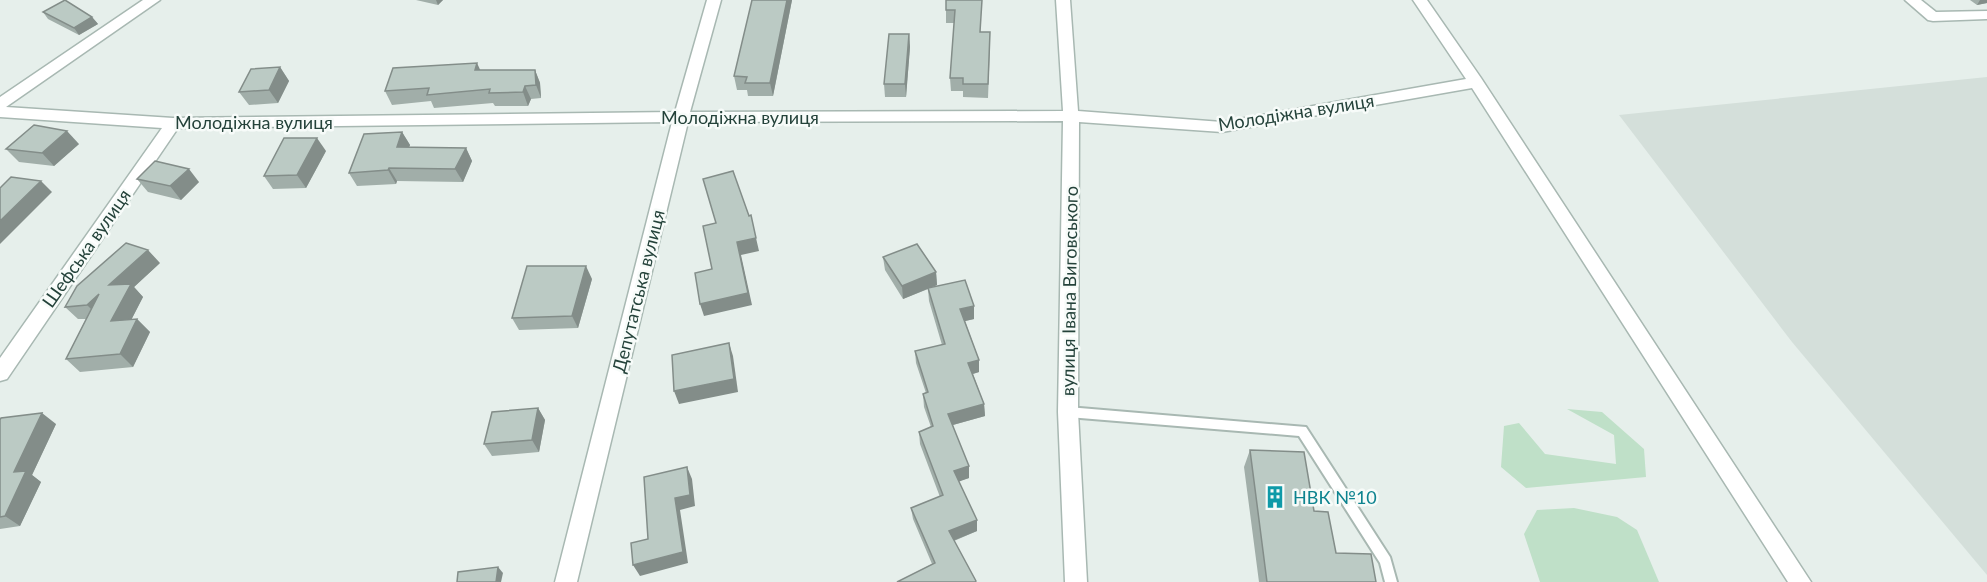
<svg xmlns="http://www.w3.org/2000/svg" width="1987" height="582" font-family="Lato,sans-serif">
	<rect width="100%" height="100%" fill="#e6efeb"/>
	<polygon fill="#d4dfda" points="1987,77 1987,575 1792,342 1619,115"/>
	<g fill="#bfe0c8">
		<polygon points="1567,409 1602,412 1644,449 1646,477 1526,488 1501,467 1504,426 1519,423 1545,454 1616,464 1614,435"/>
		<polygon points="1574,508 1617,517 1637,530 1659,582 1540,582 1524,534 1537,510"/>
	</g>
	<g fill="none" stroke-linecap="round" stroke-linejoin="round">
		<g stroke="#a8b8b2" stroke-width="4">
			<polygon id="lane" points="1068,407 1306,427 1390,557 1397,582 1385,582 1380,563 1299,436 1068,417 1064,415 1062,412 1064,409"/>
		</g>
		<g stroke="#a8b8b2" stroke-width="3">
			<g id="street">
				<polygon points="143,0 160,0 6,107 173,118 675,112 707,0 721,0 690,112 1063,111 1056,0 1070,0 1078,111 1222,122 1466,79 1413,0 1427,0 1481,78 1811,582 1788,582 1472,88 1222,132 1079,122 1078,412 1087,582 1065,582 1058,412 1063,121 688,122 577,582 555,582 672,122 178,128 7,379 0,381 0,358 162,128 0,117 0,97"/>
				<polygon points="1905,0 1921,0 1936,12 1987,11 1987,19 1933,21 1928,20"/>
			</g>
		</g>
		<use href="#lane" fill="#fff" fill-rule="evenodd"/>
		<use href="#street" fill="#fff" fill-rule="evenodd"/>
	</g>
	<g fill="#a1aea9">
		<polygon points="416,0 443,0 438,5"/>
		<polygon points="752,0 792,0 773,96 748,96 747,90 737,90 734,76"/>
		<polygon points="946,0 981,32 990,46 988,98 963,97 963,91 951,91 950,78 954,23 946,23"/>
		<polygon points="1970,0 1987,0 1987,3 1977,5"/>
		<polygon points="43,12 92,17 98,24 79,35 48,19"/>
		<polygon points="909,34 910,47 906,97 885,97 884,84"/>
		<polygon points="280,67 289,81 278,103 249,105 239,92"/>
		<polygon points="480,70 535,70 540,83 541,98 531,99 528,106 495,106 493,103 434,108 431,101 392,105 385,91"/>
		<polygon points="402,132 410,145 409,147 466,148 472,161 463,182 397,181 396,184 357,186 349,173"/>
		<polygon points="79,144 54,166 19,162 6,149"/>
		<polygon points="326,151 306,188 273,189 264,176"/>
		<polygon points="137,179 199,182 181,200 148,192"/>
		<polygon points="883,257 936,272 937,285 930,288 974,319 965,321 979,360 979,372 973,374 984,404 985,416 953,425 969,478 959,481 977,531 954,541 976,582 897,582 932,564 913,519 911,508 940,497 920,444 919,432 931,427 924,407 923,394 926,393 916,363 915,351 942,345 929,301 928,289 903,299 885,270"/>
		<polygon points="160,263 134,287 143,297 131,320 137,319 150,332 133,367 80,372 66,359 86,319 78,319 65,307"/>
		<polygon points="592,279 578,328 519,330 512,318"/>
		<polygon points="538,408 545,420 539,452 492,456 484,444"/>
		<polygon points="0,420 56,424 32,475 41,482 20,526 0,529"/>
		<polygon points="1250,450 1314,511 1336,553 1376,582 1259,582 1244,467"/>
	</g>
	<g fill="#838d89">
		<polygon points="436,0 443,0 438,5"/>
		<polygon points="787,0 792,0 773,96 770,83"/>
		<polygon points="1980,0 1987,0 1987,3 1977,5"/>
		<polygon points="92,17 98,24 79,35 74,28"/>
		<polygon points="909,34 910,47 906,97 905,84"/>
		<polygon points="477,63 483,76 475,70"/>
		<polygon points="280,67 289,81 278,103 269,90"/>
		<polygon points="535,70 540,83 541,98 536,85"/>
		<polygon points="525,86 531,99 528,106 523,92"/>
		<polygon points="67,131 79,144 54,166 42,153"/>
		<polygon points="402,132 410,145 404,160 397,147"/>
		<polygon points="317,138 326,151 306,188 297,175"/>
		<polygon points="466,148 472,161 463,182 455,169"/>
		<polygon points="389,168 397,181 396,184 388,170"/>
		<polygon points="189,169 199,182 181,200 170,186"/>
		<polygon points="41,181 52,192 0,244 0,221"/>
		<polygon points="756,238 759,251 741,255 752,305 704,316 700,304 737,242"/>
		<polygon points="148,250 160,263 134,287 143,297 124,334 111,321 109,285"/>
		<polygon points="586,266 592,279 578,328 572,316"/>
		<polygon points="936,272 937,285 903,299 902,286"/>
		<polygon points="99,294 100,318 87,305"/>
		<polygon points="974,306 974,319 961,322 960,309"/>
		<polygon points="137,319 150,332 133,367 120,354"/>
		<polygon points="729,343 733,356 738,392 679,404 674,391"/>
		<polygon points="979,360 979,372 969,375 968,363"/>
		<polygon points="984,404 985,416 949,426 948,414"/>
		<polygon points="538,408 545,420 539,452 532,440"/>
		<polygon points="42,413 56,424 32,475 41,482 20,526 5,516 14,472"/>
		<polygon points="969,466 969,478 955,483 954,471"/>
		<polygon points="687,467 692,479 695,506 680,510 688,563 640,576 633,565 675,498"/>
		<polygon points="977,520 977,531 950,542 949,531"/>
		<polygon points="498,567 503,573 501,582 496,582"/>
	</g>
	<g fill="#bbcac4" stroke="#838d89" stroke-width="1.5">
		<polygon points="65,0 92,17 74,28 43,12"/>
		<polygon points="752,0 787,0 770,83 745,83 747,77 734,76"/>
		<polygon points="946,0 982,0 980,32 990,32 988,84 963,84 963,78 950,78 955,10 946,10"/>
		<polygon points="889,34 909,34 905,84 884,84"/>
		<polygon points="477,63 475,70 535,70 536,85 525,86 523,92 489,93 490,89 427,95 429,88 385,91 393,68"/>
		<polygon points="280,67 269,90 239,92 251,69"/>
		<polygon points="34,125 67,131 42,153 6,149"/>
		<polygon points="402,132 397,147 466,148 455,169 389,168 388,170 349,173 364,134"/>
		<polygon points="284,138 317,138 297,175 264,176"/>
		<polygon points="155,161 189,169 170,186 137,179"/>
		<polygon points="733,171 749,216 751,215 756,238 737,242 748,293 700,304 695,273 712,269 703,226 716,223 703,179"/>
		<polygon points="11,177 41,181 0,221 0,188"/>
		<polygon points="126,243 148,250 109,285 131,284 111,321 137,319 120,354 66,359 99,294 87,305 65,307 77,286"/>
		<polygon points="917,244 936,272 902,286 883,257"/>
		<polygon points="527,266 586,266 572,316 512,318"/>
		<polygon points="965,280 974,306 960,309 979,360 968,363 984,404 948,414 969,466 954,471 977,520 949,531 976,581 975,582 897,582 935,563 911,508 943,495 919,432 933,426 923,394 928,392 915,351 945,344 928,288"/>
		<polygon points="729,343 734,379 674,391 672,355"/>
		<polygon points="538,408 532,440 484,444 492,412"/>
		<polygon points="42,413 14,472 26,471 5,516 0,517 0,420 1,418"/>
		<polygon points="1250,450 1304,452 1314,511 1328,512 1336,553 1371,554 1376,582 1267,582"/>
		<polygon points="687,467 690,495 675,498 683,552 633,565 631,543 648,539 644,477"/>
		<polygon points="498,567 496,582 457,582 458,572"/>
	</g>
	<defs>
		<g id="building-bare" transform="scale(1.8)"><path d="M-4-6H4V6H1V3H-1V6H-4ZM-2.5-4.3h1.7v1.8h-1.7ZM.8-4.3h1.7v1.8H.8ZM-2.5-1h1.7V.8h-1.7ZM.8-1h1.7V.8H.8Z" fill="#0f9aa8" stroke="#f7fbf9" stroke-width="2.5" paint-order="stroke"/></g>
	</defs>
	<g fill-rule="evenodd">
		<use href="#building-bare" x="1275" y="497"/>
	</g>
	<g text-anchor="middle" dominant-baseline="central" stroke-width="5" stroke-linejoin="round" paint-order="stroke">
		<g font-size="18" fill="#24423a" stroke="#f7fbf9">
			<text transform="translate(1296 112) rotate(-9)">Молодіжна вулиця</text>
			<text x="740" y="117">Молодіжна вулиця</text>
			<text x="254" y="122">Молодіжна вулиця</text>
			<text transform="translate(86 248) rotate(-55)">Шефська вулиця</text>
			<text transform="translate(638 291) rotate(-76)">Депутатська вулиця</text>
			<text transform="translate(1069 291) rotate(-89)">вулиця Івана Виговського</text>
		</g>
		<g font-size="18" fill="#0d838f" stroke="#f7fbf9" text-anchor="start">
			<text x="1293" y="497">НВК №10</text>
		</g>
	</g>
</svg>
